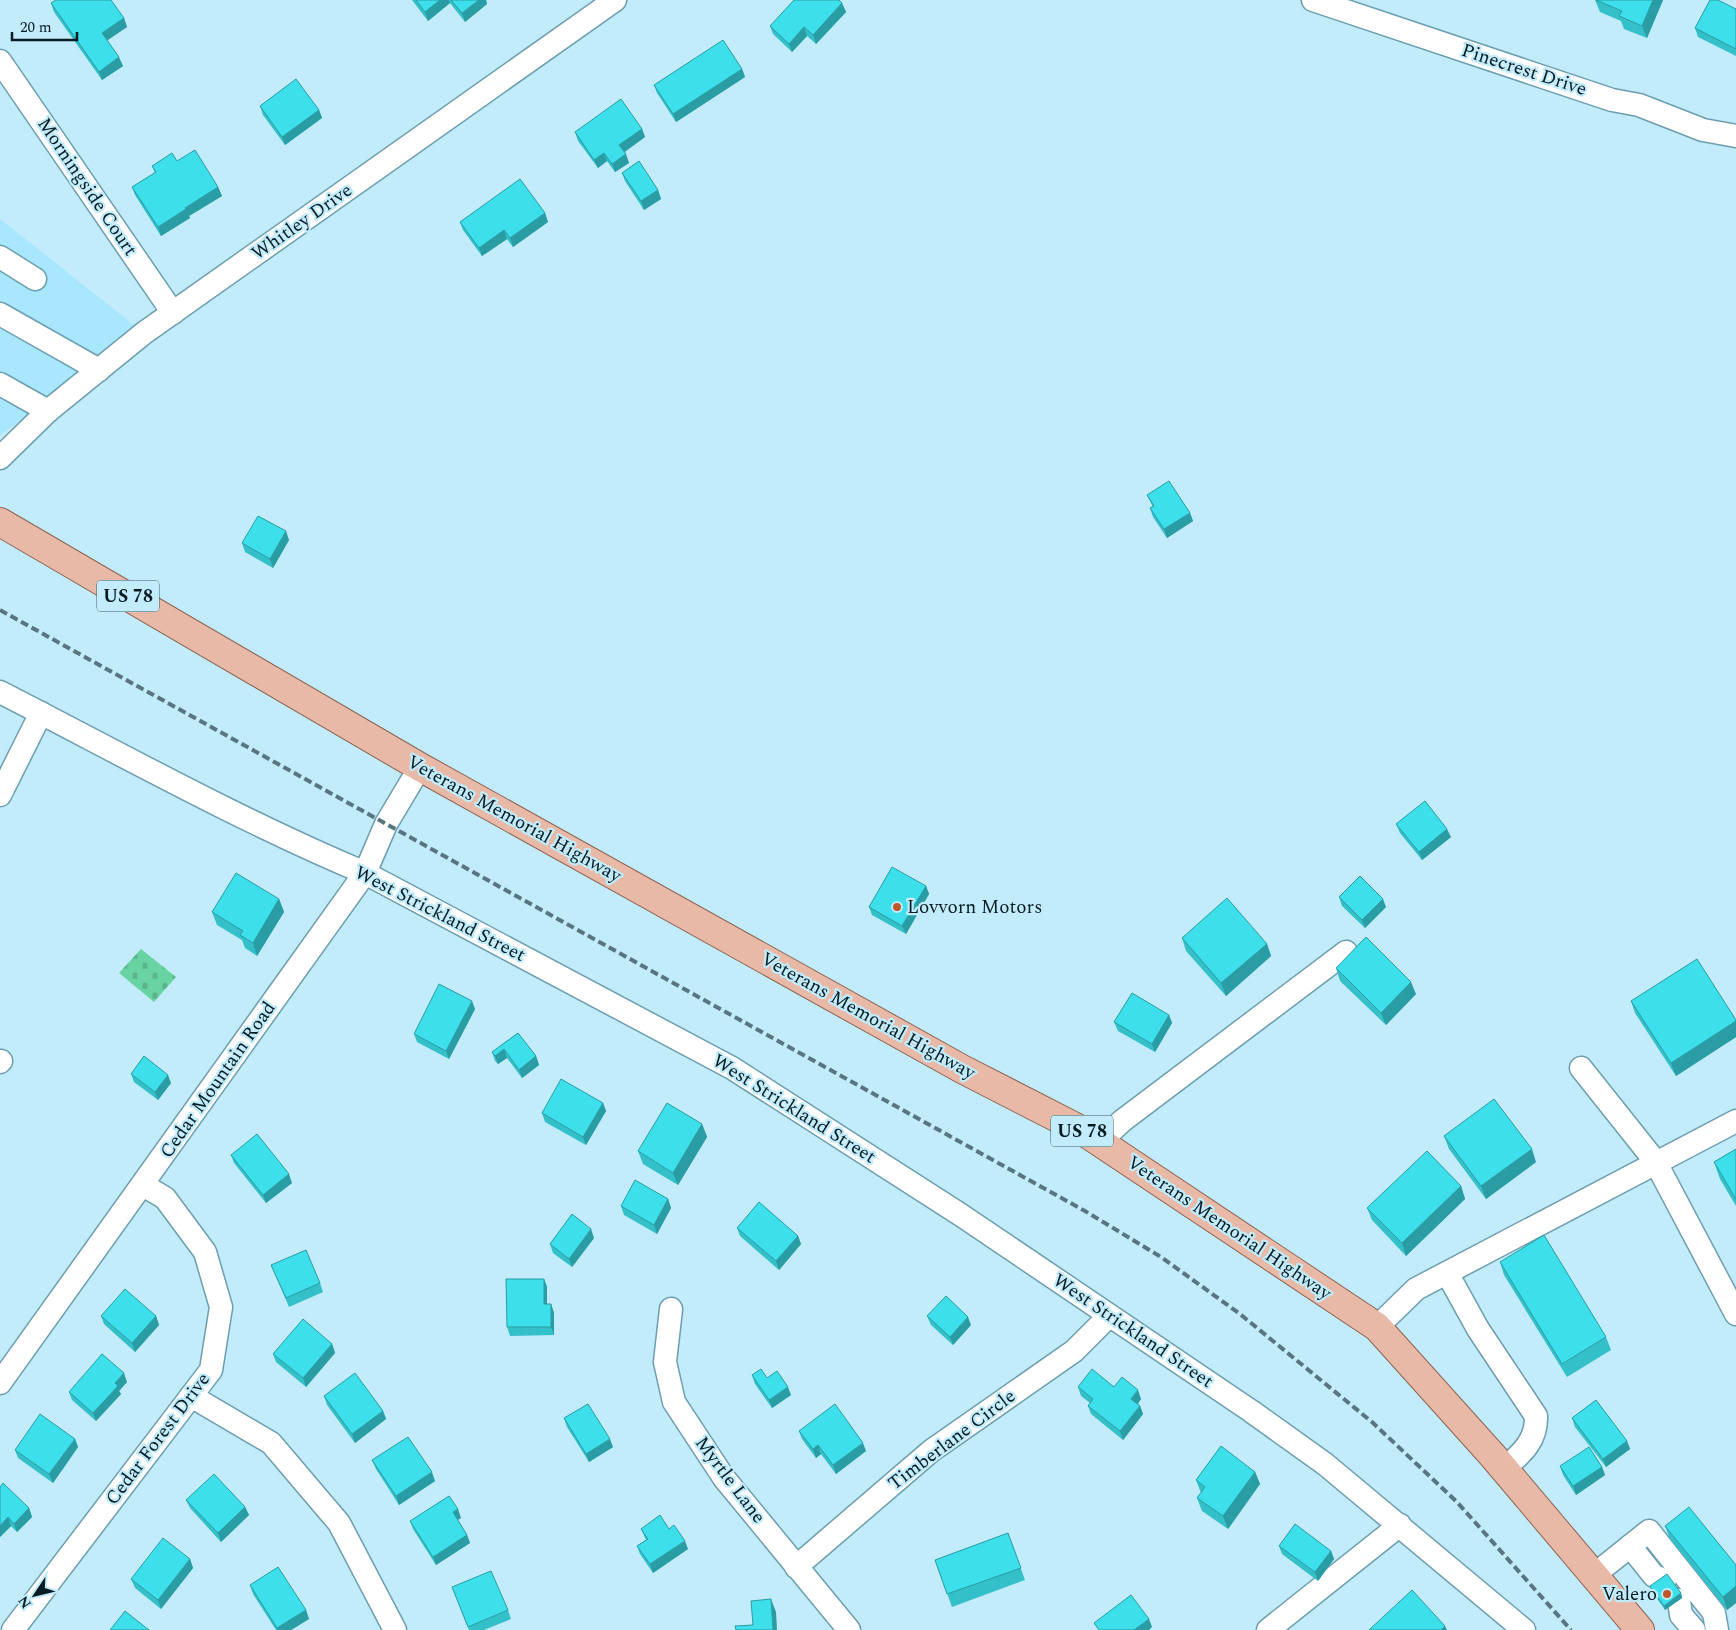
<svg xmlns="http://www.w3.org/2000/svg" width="1736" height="1630" font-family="Spectral,serif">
	<defs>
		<pattern id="cemetery-stones" width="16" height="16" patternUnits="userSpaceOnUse" patternTransform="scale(1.25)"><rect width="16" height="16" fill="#6ad3a3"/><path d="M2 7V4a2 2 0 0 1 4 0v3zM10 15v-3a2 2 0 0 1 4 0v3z" fill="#5ab58c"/></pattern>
	</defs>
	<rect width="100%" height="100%" fill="#c2ecfb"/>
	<polygon fill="#a8e7fe" points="0,219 144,333 0,435"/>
	<polygon fill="url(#cemetery-stones)" points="141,949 176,977 154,1002 119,973"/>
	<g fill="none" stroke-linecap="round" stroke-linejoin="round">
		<g stroke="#6c9eb0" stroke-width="25">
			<g id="minor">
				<polyline points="1313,0 1612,100 1639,105 1703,130 1736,136"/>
				<polyline points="0,61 173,313"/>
				<polyline points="0,257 35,279"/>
				<polyline points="0,314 99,370"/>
				<polyline points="0,384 48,411"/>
				<polyline points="0,458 48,411 144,333 615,0"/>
				<path d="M0 692C121 754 239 820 365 873L732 1068 961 1215 1251 1411 1325 1464 1524 1630"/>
				<polyline points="0,795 41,713"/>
				<polyline points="0,1062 1,1061"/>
				<polyline points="1581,1068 1655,1161 1736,1314"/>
				<polyline points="1100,1142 1122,1121 1346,952"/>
				<path d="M1447 1273 1478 1329 1536 1416C1537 1441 1521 1454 1504 1469"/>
				<polyline points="671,1309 665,1362 674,1402 724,1478 849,1630"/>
				<polyline points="1377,1327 1416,1289 1736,1121"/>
				<polyline points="0,1383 365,873 386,824 420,767"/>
				<polyline points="191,1396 271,1443 339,1523 395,1630"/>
				<polyline points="1630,1546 1654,1576 1665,1580"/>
				<polyline points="796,1567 931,1451 1074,1351 1109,1316"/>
				<polyline points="1594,1575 1649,1531 1714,1613 1717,1630"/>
				<polyline points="1679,1600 1681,1615 1694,1630"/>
				<polyline points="13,1630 211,1370 221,1307 205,1252 165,1198 143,1185"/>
				<polyline points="1268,1630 1400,1525"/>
			</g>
		</g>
		<g stroke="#8e6351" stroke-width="30">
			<polyline id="major" points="0,522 420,767 962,1069 1083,1131 1377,1327 1493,1456 1640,1630"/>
		</g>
		<use href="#minor" stroke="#fff" stroke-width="22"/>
		<use href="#major" stroke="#e8b9a6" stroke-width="28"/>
		<polyline stroke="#587681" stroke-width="4" stroke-dasharray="8 4" stroke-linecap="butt" points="0,610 1085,1211 1161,1257 1240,1314 1372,1422 1457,1502 1571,1630"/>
	</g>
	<g fill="#34c0c9">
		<polygon points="412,0 486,0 487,4 465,22 450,3 428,21"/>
		<polygon points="1595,0 1663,0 1647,38 1624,29 1621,21 1600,12"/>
		<polygon points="51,3 124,18 127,27 107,40 123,66 102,80 54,12"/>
		<polygon points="842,3 846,12 816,44 807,36 792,52 773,34 770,26"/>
		<polygon points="1736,9 1736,56 1698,37 1695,28"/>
		<polygon points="742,69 745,77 676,122 657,93 654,85"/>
		<polygon points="260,106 319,110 322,118 285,145 263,115"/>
		<polygon points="642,129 645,137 624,152 629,163 615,172 607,161 598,168 578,141 575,132"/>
		<polygon points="177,161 218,187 222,196 189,216 190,218 161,236 135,195 132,187 155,173 152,166"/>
		<polygon points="622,173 658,190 661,199 644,210 625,181"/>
		<polygon points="545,213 548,222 513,247 507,239 482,256 463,230 460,222"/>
		<polygon points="1147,495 1190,513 1193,521 1167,538 1153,517 1150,508 1153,507"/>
		<polygon points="289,540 273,568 245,552 242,543"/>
		<polygon points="1396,824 1451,837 1422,860 1400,833"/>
		<polygon points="926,886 929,894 906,934 872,915 869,907"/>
		<polygon points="1339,897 1386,907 1365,928 1342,906"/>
		<polygon points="279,899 284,912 257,956 245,948 242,940 217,925 212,912"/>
		<polygon points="1182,938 1267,944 1271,956 1226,996 1186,951"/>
		<polygon points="1336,968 1416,994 1386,1025 1340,981"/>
		<polygon points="1631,1001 1736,1020 1736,1037 1676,1076 1635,1013"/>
		<polygon points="475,1009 449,1059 417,1042 414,1034"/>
		<polygon points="1169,1015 1172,1023 1155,1052 1118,1031 1114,1022"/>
		<polygon points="518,1033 536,1056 539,1065 522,1078 507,1058 498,1064 495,1061 492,1052"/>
		<polygon points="131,1074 171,1083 158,1100 134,1082"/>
		<polygon points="603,1103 606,1111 586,1145 545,1122 542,1113"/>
		<polygon points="702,1124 707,1137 678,1185 643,1164 638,1151"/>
		<polygon points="1444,1136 1536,1162 1486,1199 1449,1149"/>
		<polygon points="1736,1149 1736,1206 1720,1179 1714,1162"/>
		<polygon points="231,1155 292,1183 266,1203 234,1163"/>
		<polygon points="1461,1186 1465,1199 1406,1256 1372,1220 1367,1208"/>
		<polygon points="668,1199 671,1208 657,1234 624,1215 621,1206"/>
		<polygon points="737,1228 798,1236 801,1244 779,1270 740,1236"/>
		<polygon points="594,1238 572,1267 553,1253 550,1244"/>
		<polygon points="1500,1262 1606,1337 1611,1350 1567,1377 1504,1275"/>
		<polygon points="271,1265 320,1283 323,1292 289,1307"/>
		<polygon points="544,1279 547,1287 547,1304 551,1304 554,1313 554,1335 510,1336 507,1327"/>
		<polygon points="101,1316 156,1316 159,1325 135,1352 104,1324"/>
		<polygon points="927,1316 971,1325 953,1345 931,1325"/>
		<polygon points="332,1344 335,1353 306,1387 276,1362 273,1354"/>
		<polygon points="752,1375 767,1378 791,1395 772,1408 755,1384"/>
		<polygon points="127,1382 119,1391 121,1394 96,1421 72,1400 69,1392"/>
		<polygon points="1078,1387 1114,1387 1141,1399 1138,1404 1140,1406 1143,1414 1123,1440 1091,1414 1088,1406 1090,1403 1081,1396"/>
		<polygon points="324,1396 383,1411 386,1419 355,1443 327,1405"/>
		<polygon points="564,1418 613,1447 589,1462 567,1427"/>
		<polygon points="1572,1418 1627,1441 1630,1449 1606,1467 1575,1427"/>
		<polygon points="799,1431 866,1451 836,1474 821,1454 816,1458 802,1439"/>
		<polygon points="75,1439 78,1447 53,1483 18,1458 15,1450"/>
		<polygon points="372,1460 435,1481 399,1505 376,1469"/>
		<polygon points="1560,1466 1602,1467 1605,1475 1576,1495 1563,1475"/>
		<polygon points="1255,1472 1260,1484 1228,1529 1202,1511 1197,1498 1201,1493 1196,1480"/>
		<polygon points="0,1487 29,1508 32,1517 17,1532 11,1526 0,1537"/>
		<polygon points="186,1500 245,1507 249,1515 221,1542 190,1508"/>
		<polygon points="461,1518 457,1520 467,1535 470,1543 436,1565 413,1529 410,1521"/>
		<polygon points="1665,1526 1736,1565 1736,1603 1727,1610 1670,1539"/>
		<polygon points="641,1529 688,1549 653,1573 640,1554 637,1546 646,1540"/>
		<polygon points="1008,1533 1025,1580 952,1607 935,1560"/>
		<polygon points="1279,1546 1331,1551 1334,1559 1318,1581 1282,1554"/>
		<polygon points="190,1559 193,1568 161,1609 135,1588 131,1579"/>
		<polygon points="250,1585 306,1610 309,1619 291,1630 276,1630 253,1594"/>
		<polygon points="1650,1586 1681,1593 1682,1598 1665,1610 1651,1590"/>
		<polygon points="452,1587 508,1610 511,1619 484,1630 469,1630"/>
	</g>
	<g fill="#2a9ca4">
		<polygon points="440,0 449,0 450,3 428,21 425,12"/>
		<polygon points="479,0 486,0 487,4 465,22 462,13"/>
		<polygon points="1653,0 1663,0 1647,38 1642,26"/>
		<polygon points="842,3 846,12 816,44 813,35"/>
		<polygon points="124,18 127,27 105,42 102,33"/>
		<polygon points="804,27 807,36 792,52 789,44"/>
		<polygon points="119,57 123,66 102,80 99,72"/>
		<polygon points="742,69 745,77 676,122 673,114"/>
		<polygon points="319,110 322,118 285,145 282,137"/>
		<polygon points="642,129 645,137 622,154 619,145"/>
		<polygon points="604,153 607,161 598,168 594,160"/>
		<polygon points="626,154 629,163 615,172 612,164"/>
		<polygon points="218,187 222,196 189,216 190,218 161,236 158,227 185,208"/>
		<polygon points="658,190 661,199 644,210 641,201"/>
		<polygon points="545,213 548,222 513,247 510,238"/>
		<polygon points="504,230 507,239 482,256 479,248"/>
		<polygon points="1190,513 1193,521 1167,538 1164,529"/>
		<polygon points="286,531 289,540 273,568 270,559"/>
		<polygon points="1447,829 1451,837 1422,860 1419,852"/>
		<polygon points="926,886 929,894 906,934 902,926"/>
		<polygon points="279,899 284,912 257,956 253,943"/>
		<polygon points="1383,899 1386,907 1365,928 1362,920"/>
		<polygon points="1267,944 1271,956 1226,996 1221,983"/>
		<polygon points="1411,982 1416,994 1386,1025 1381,1013"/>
		<polygon points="472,1001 475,1009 449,1059 446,1051"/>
		<polygon points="1169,1015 1172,1023 1155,1052 1152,1044"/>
		<polygon points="1736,1021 1736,1037 1676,1076 1671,1063"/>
		<polygon points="504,1049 507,1058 498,1064 495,1056"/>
		<polygon points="536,1056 539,1065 522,1078 519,1070"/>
		<polygon points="168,1075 171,1083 158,1100 155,1092"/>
		<polygon points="603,1103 606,1111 586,1145 583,1137"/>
		<polygon points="702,1124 707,1137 678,1185 673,1173"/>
		<polygon points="1532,1149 1536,1162 1486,1199 1481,1186"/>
		<polygon points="289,1174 292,1183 266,1203 263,1195"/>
		<polygon points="1461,1186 1465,1199 1406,1256 1402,1243"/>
		<polygon points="668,1199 671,1208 657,1234 654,1225"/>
		<polygon points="591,1229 594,1238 572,1267 569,1259"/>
		<polygon points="798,1236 801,1244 779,1270 776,1261"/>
		<polygon points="544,1279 547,1287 547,1313 544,1304"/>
		<polygon points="551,1304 554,1313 554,1335 551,1327"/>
		<polygon points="156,1316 159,1325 135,1352 132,1343"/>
		<polygon points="968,1317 971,1325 953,1345 950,1337"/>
		<polygon points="332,1344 335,1353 306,1387 303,1378"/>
		<polygon points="124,1373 127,1382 119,1391 121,1394 96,1421 93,1413 115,1383"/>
		<polygon points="788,1387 791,1395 772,1408 769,1400"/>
		<polygon points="1138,1390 1141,1399 1135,1407 1131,1399"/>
		<polygon points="1140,1406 1143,1414 1123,1440 1120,1431"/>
		<polygon points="383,1411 386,1419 355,1443 352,1434"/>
		<polygon points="75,1439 78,1447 53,1483 49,1474"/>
		<polygon points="610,1439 613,1447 589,1462 586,1454"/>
		<polygon points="1627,1441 1630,1449 1606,1467 1603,1459"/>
		<polygon points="863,1443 866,1451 836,1474 833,1465"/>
		<polygon points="818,1445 821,1454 816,1458 813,1449"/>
		<polygon points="1602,1467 1605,1475 1576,1495 1573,1486"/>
		<polygon points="432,1472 435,1481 399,1505 396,1496"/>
		<polygon points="1255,1472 1260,1484 1228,1529 1223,1516"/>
		<polygon points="245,1507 249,1515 221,1542 218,1533"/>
		<polygon points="29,1508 32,1517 17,1532 14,1524"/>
		<polygon points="458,1509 461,1518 456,1521 453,1512"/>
		<polygon points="8,1517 11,1526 0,1537 0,1526"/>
		<polygon points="467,1535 470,1543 436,1565 433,1557"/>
		<polygon points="685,1541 688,1549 653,1573 650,1564"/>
		<polygon points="1331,1551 1334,1559 1318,1581 1315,1572"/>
		<polygon points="190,1559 193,1568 161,1609 158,1600"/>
		<polygon points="1736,1586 1736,1603 1727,1610 1723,1597"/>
		<polygon points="1681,1593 1682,1598 1665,1610 1664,1606"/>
		<polygon points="771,1599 776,1612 777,1630 773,1630"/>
		<polygon points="306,1610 309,1619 291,1630 278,1630 277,1628"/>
		<polygon points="1149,1619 1152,1627 1149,1630 1134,1630"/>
		<polygon points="1445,1626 1447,1630 1441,1630"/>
	</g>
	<g fill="#3cdfea" stroke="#2a9ca4">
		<polygon points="56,0 111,0 124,18 102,33 119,57 99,72 51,3"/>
		<polygon points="416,0 440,0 425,12"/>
		<polygon points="451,0 479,0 462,13"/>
		<polygon points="794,0 839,0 842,3 813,35 804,27 789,44 770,26"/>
		<polygon points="1596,0 1653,0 1642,26 1619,16 1622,11"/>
		<polygon points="1710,0 1718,0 1736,9 1736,49 1695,28"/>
		<polygon points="723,40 742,69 673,114 654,85"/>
		<polygon points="296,79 319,110 282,137 260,106"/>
		<polygon points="621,99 642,129 619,145 626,154 612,164 604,153 594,160 575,132"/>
		<polygon points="195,150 218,187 185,208 186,209 158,227 132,187 156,172 152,166 172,153 177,161"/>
		<polygon points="639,161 658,190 641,201 622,173"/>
		<polygon points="520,179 545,213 510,238 504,230 479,248 460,222"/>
		<polygon points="1169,481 1190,513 1164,529 1150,508 1154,506 1147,495"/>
		<polygon points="258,516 286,531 270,559 242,543"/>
		<polygon points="1425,801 1447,829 1419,852 1396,824"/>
		<polygon points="892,867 926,886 902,926 869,907"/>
		<polygon points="236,873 279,899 253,943 240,935 243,931 212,912"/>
		<polygon points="1360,876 1383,899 1362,920 1339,897"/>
		<polygon points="1227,898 1267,944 1221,983 1182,938"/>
		<polygon points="1366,937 1411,982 1381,1013 1336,968"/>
		<polygon points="1697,959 1736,1020 1736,1021 1671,1063 1631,1001"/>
		<polygon points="439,984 472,1001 446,1051 414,1034"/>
		<polygon points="1132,993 1169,1015 1152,1044 1114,1022"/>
		<polygon points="518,1033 536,1056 519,1070 504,1049 495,1056 492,1052"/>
		<polygon points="144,1056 168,1075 155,1092 131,1074"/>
		<polygon points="561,1079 603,1103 583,1137 542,1113"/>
		<polygon points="1494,1099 1532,1149 1481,1186 1444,1136"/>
		<polygon points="667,1103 702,1124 673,1173 638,1151"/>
		<polygon points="257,1134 289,1174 263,1195 231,1155"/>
		<polygon points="1736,1149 1736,1199 1714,1162"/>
		<polygon points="1427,1151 1461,1186 1402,1243 1367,1208"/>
		<polygon points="635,1180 668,1199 654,1225 621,1206"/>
		<polygon points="759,1202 798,1236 776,1261 737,1228"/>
		<polygon points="572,1214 591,1229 569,1259 550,1244"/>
		<polygon points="1544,1235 1606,1337 1562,1364 1500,1262"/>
		<polygon points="306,1250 320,1283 286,1298 271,1265"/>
		<polygon points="506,1279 544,1279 544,1304 551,1304 551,1327 507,1327"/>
		<polygon points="125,1289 156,1316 132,1343 101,1316"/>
		<polygon points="946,1296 968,1317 950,1337 927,1316"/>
		<polygon points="303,1319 332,1344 303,1378 273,1354"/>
		<polygon points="102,1354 124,1373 115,1383 118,1386 93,1413 69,1392"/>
		<polygon points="761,1369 767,1378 777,1371 788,1387 769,1400 752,1375"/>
		<polygon points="1092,1369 1114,1387 1122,1377 1138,1390 1131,1399 1140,1406 1120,1431 1088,1406 1093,1399 1078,1387"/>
		<polygon points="355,1373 383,1411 352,1434 324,1396"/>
		<polygon points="1596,1400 1627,1441 1603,1459 1572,1418"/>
		<polygon points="588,1404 610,1439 586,1454 564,1418"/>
		<polygon points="835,1404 863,1443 833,1465 818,1445 813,1449 799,1431"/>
		<polygon points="40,1414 75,1439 49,1474 15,1450"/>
		<polygon points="408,1437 432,1472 396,1496 372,1460"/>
		<polygon points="1221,1446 1255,1472 1223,1516 1197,1498 1205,1487 1196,1480"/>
		<polygon points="1589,1447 1602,1467 1573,1486 1560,1466"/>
		<polygon points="214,1474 245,1507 218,1533 186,1500"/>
		<polygon points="3,1483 29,1508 14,1524 8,1517 0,1526 0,1487"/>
		<polygon points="449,1496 458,1509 453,1512 467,1535 433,1557 410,1521"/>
		<polygon points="1689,1507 1736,1565 1736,1586 1723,1597 1665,1526"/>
		<polygon points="660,1515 669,1529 674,1525 685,1541 650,1564 637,1546 648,1539 641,1529"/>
		<polygon points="1295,1524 1331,1551 1315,1572 1279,1546"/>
		<polygon points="1008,1533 1021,1568 947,1594 935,1560"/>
		<polygon points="163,1538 190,1559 158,1600 131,1579"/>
		<polygon points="278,1567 306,1610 277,1628 250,1585"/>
		<polygon points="491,1571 508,1610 468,1627 452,1587"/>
		<polygon points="1667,1574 1681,1593 1664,1606 1650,1586"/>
		<polygon points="1412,1590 1445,1626 1441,1630 1369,1630"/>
		<polygon points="1131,1595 1149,1619 1134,1630 1099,1630 1094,1623"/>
		<polygon points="771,1599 773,1630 736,1630 735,1626 753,1625 751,1601"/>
		<polygon points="125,1611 149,1630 110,1630"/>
	</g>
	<g fill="#be582b" stroke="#c2ecfb" stroke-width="2">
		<circle cx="897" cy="907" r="5"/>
		<circle cx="1667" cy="1594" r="5"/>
	</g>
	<g text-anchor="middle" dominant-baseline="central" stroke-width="4.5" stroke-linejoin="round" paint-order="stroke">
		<g fill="#c2ecfb" stroke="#3e5a63" stroke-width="1">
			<rect x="97" y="580.5" width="62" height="31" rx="4"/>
			<rect x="1051" y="1115.5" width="62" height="31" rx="4"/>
		</g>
		<g font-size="18" font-weight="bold" fill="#061b22">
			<text x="128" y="596">US 78</text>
			<text x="1082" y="1131">US 78</text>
		</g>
		<g font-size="19" fill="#061b22" stroke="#c2ecfb">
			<text transform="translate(1524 70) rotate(18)">Pinecrest Drive</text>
			<text transform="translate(87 187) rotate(56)">Morningside Court</text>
			<text transform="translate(302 222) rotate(-35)">Whitley Drive</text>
			<text transform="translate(514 819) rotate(29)">Veterans Memorial Highway</text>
			<text transform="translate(440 914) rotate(27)">West Strickland Street</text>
			<text transform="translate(868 1016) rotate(29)">Veterans Memorial Highway</text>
			<text transform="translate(218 1080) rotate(-55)">Cedar Mountain Road</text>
			<text transform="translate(794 1109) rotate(32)">West Strickland Street</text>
			<text transform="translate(1229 1228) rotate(34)">Veterans Memorial Highway</text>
			<text transform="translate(1133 1331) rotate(34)">West Strickland Street</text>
			<text transform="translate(158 1439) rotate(-53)">Cedar Forest Drive</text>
			<text transform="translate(952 1440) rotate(-37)">Timberlane Circle</text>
			<text transform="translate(730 1480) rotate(53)">Myrtle Lane</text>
		</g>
		<g font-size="19" fill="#061b22" stroke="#c2ecfb" text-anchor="start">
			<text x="907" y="907">Lovvorn Motors</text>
			<text x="1657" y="1594" text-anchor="end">Valero</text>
		</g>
	</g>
	<g transform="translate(35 1595) rotate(235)" stroke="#c2ecfb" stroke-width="4" paint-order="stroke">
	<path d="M0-4L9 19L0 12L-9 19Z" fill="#061b22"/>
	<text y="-8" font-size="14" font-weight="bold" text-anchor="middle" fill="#061b22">N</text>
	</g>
	<path d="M12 32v8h65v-8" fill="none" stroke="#061b22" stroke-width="2.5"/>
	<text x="20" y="32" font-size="15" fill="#061b22" stroke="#c2ecfb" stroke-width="4" paint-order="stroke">20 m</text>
</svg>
